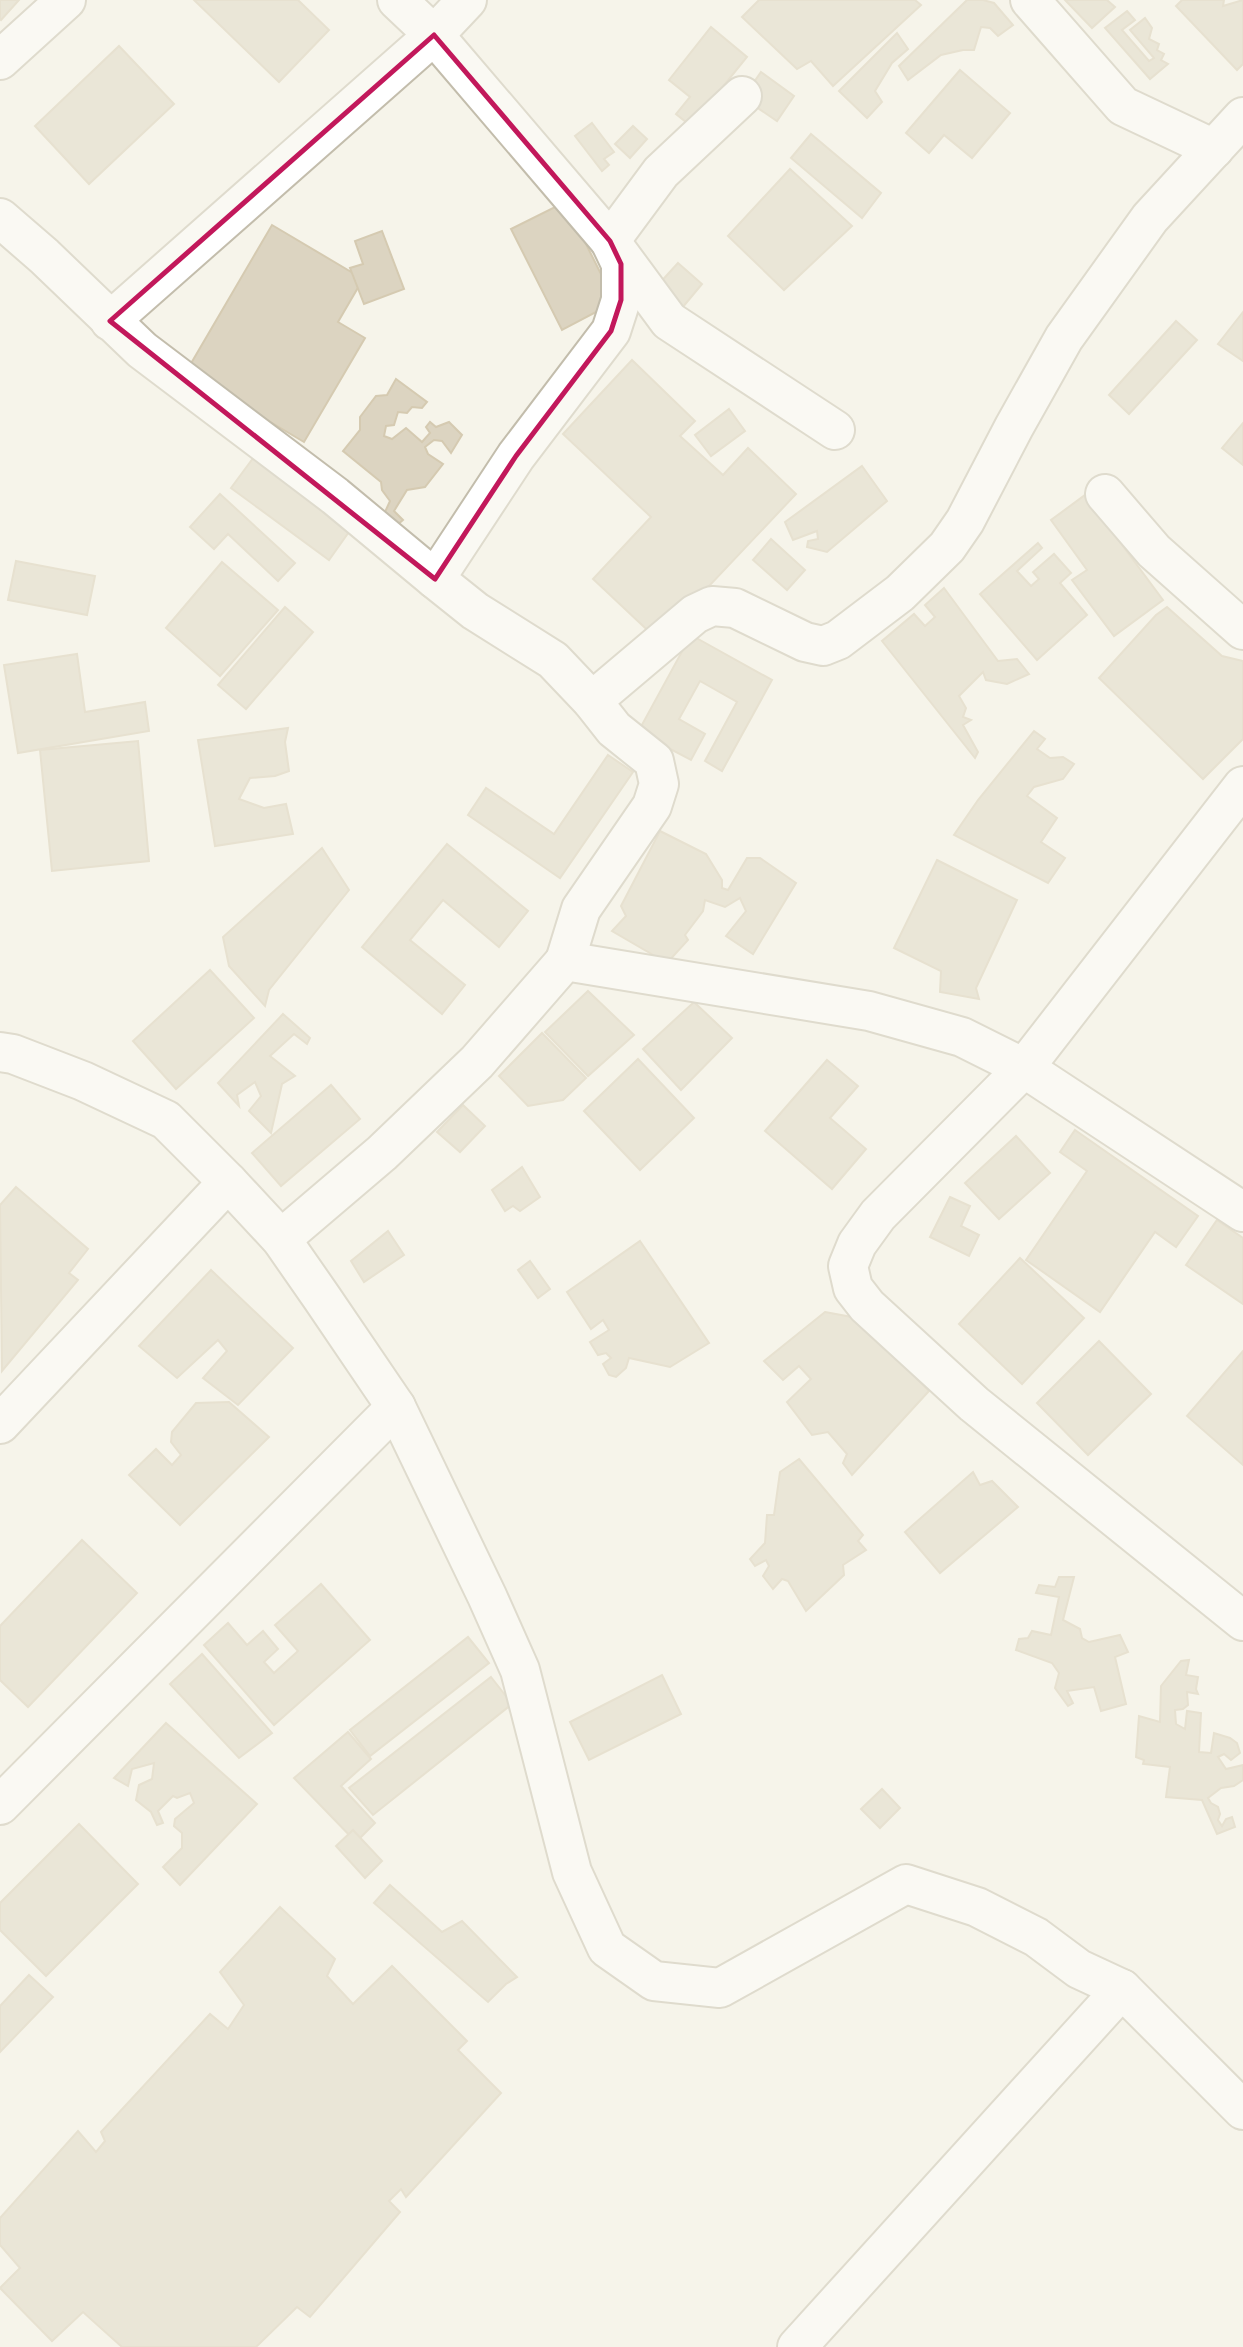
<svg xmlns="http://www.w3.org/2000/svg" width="1243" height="2347" font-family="Helvetica,sans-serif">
	<rect width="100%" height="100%" fill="#f6f4ea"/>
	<g fill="#dcd4c1" stroke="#d5cab1" stroke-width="2">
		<polygon points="0,0 19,0 1,20 0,19"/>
		<polygon points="194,0 298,0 329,30 279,82"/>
		<polygon points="759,0 915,0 921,5 833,86 811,61 797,69 742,17"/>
		<polygon points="967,0 983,0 994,3 1013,25 998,36 990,28 981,27 974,50 963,50 941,55 908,80 899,66"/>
		<polygon points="1065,0 1107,0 1115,7 1092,28"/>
		<polygon points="1182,0 1224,0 1223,6 1243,0 1243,64 1237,70 1176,6"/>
		<polygon points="1127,11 1135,20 1122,30 1149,61 1154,58 1130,30 1145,18 1152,28 1149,39 1159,44 1157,50 1164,54 1161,60 1168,64 1150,79 1105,28"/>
		<polygon points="711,27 747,57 691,126 676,114 690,97 669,80"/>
		<polygon points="897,33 908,49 892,63 875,91 882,102 867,118 839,91"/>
		<polygon points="119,46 174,104 89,184 35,126"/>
		<polygon points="960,70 1010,113 972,158 944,135 929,153 906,133"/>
		<polygon points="761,72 794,96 777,121 743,98"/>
		<polygon points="592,123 614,152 604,159 609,165 602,171 575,136"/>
		<polygon points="633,126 647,139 630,158 615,144"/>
		<polygon points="811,134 881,193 862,218 791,158"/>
		<polygon points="790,169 852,226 784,290 728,236"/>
		<polygon points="565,202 615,302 562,330 511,229"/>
		<polygon points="272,225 363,279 338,322 365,338 304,442 186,372"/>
		<polygon points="382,231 404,289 364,304 350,268 363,264 355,241"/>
		<polygon points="678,263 702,284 682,308 657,286"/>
		<polygon points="1243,312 1243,361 1218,344"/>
		<polygon points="1176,321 1197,340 1129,414 1109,395"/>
		<polygon points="632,360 695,421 680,436 723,475 748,448 796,494 658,640 593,579 651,517 563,434"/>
		<polygon points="396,379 427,402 422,408 412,407 407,413 398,412 394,425 386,426 384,436 392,439 406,428 422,442 430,433 426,427 430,422 436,427 449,422 462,435 451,453 442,441 434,440 425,447 428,454 443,464 425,487 407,490 394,511 403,520 397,525 385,512 390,501 382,490 381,482 343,451 360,430 360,417 376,396 387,395"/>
		<polygon points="729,409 745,431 711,456 695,435"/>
		<polygon points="1243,423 1243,465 1222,448"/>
		<polygon points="259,450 356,522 329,560 231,488"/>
		<polygon points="862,466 887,501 827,552 807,547 808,541 818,539 817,531 793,540 785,522"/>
		<polygon points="220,494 295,563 278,581 228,534 214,549 190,527"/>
		<polygon points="1085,495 1163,600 1114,636 1072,580 1087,570 1051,520"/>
		<polygon points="771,539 805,570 787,590 753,560"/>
		<polygon points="1038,543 1042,548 1017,571 1031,586 1039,579 1033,572 1054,554 1071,573 1060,583 1087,615 1037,660 980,594"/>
		<polygon points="16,561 95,576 87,615 8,600"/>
		<polygon points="222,562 278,610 220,676 166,628"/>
		<polygon points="944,588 998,661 1017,659 1029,674 1007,684 986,680 983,672 959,696 966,708 963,717 971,720 963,725 978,752 975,758 882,641 914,614 925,626 935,617 925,605"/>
		<polygon points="285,607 313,632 246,709 218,685"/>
		<polygon points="1167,607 1222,656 1243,661 1243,739 1203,779 1099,678 1156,615"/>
		<polygon points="691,635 772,680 722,771 705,761 737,702 700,681 679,719 705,734 691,760 638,732"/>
		<polygon points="77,654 85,712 145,702 149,731 18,753 4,665"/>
		<polygon points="288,728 285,742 289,771 275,776 250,778 239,799 264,808 286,804 293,834 215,846 198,740"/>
		<polygon points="1034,731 1045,739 1037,749 1050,758 1063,757 1074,764 1063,779 1034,787 1027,796 1057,818 1041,842 1065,858 1048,883 954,835 978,800"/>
		<polygon points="138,741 149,861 52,871 40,750"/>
		<polygon points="608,755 633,772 560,878 468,815 486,788 554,834"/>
		<polygon points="660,831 706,854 722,880 722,888 728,890 747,858 760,858 796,883 753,954 726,936 746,911 740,898 725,907 705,900 703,911 685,935 688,940 667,963 612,931 626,916 621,906"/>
		<polygon points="447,844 528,911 499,947 443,900 410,940 465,985 442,1014 362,947"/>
		<polygon points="322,848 349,890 269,990 265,1006 229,966 223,937"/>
		<polygon points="937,860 1017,900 976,988 979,999 940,992 941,971 894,948"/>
		<polygon points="210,970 254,1018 176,1089 133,1041"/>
		<polygon points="588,991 634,1035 588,1076 545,1032"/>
		<polygon points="694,1002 732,1038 681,1090 643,1049"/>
		<polygon points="283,1014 310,1038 307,1044 294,1034 270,1056 295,1076 282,1084 271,1133 249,1111 261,1096 255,1082 237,1095 239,1106 218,1083"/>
		<polygon points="542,1033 586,1078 563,1100 528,1106 499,1076"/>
		<polygon points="638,1059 694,1118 640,1170 584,1111"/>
		<polygon points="827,1060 858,1086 830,1118 866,1149 832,1189 765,1131"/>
		<polygon points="331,1085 360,1119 281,1186 252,1153"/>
		<polygon points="463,1105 485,1126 460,1152 437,1132"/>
		<polygon points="1075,1130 1198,1216 1176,1247 1155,1232 1100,1312 1026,1260 1087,1171 1060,1152"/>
		<polygon points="1016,1136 1050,1173 999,1219 965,1183"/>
		<polygon points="522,1167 540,1197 520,1211 513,1206 505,1211 492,1190"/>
		<polygon points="16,1187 88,1249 69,1273 78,1280 2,1371 0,1205"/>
		<polygon points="950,1197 970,1206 961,1226 979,1235 969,1256 930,1237"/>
		<polygon points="1217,1220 1243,1238 1243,1304 1186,1265"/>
		<polygon points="388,1231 404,1255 364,1282 351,1261"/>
		<polygon points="640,1241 709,1343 670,1367 629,1358 626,1368 616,1377 609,1375 603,1364 611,1358 606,1353 598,1355 590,1342 609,1330 603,1320 591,1329 567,1292"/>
		<polygon points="1020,1258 1084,1318 1022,1384 959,1324"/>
		<polygon points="530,1261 550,1289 538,1298 518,1270"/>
		<polygon points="211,1270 293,1348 238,1405 203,1378 227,1351 218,1340 177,1378 139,1346"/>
		<polygon points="825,1312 857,1318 929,1391 852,1475 843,1463 847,1454 828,1432 812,1435 787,1402 811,1379 799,1366 783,1380 764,1361"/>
		<polygon points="1099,1341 1151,1394 1088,1455 1037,1403"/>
		<polygon points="1243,1351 1243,1465 1187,1416"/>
		<polygon points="229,1402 269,1437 180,1525 129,1475 156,1449 172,1465 181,1455 171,1442 172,1432 196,1403"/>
		<polygon points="799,1459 863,1535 858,1541 866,1550 843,1565 844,1575 806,1611 788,1581 782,1579 773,1589 763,1576 769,1566 766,1560 755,1566 750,1559 765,1543 767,1515 774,1515 780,1472"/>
		<polygon points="973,1472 980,1485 992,1481 1018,1507 940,1573 905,1532"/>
		<polygon points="82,1540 137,1593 28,1707 0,1680 0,1626"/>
		<polygon points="1059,1577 1074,1577 1063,1620 1080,1629 1082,1638 1089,1642 1120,1635 1128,1652 1115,1657 1126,1704 1101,1711 1094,1687 1067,1691 1073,1703 1068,1706 1055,1688 1059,1673 1052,1663 1016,1650 1019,1639 1028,1638 1032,1631 1051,1635 1059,1597 1036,1593 1039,1585 1055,1587"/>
		<polygon points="321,1584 370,1640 274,1725 204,1645 228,1623 247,1645 263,1631 278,1649 264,1662 274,1673 298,1651 275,1625"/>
		<polygon points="468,1637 489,1663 370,1756 350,1730"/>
		<polygon points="202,1654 272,1733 239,1758 170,1684"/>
		<polygon points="1189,1660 1186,1675 1198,1677 1196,1689 1198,1694 1187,1692 1188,1705 1183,1709 1175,1710 1176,1724 1185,1729 1187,1711 1201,1713 1199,1752 1211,1753 1214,1733 1230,1738 1237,1743 1240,1753 1231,1760 1224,1754 1218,1757 1226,1769 1243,1765 1243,1780 1234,1786 1221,1788 1208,1798 1211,1803 1218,1807 1220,1814 1218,1820 1222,1826 1226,1819 1232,1817 1235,1827 1217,1834 1202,1800 1166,1797 1170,1767 1143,1764 1144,1760 1136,1757 1139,1716 1160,1722 1161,1686 1181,1661"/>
		<polygon points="662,1675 681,1714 589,1760 570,1722"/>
		<polygon points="491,1677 512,1704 373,1815 349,1788"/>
		<polygon points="166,1723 257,1804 180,1885 163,1867 182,1848 182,1833 174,1826 175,1819 194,1803 190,1793 177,1798 173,1796 158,1811 163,1823 157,1825 151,1812 136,1800 139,1785 152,1779 154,1763 132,1769 128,1786 114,1778"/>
		<polygon points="348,1732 371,1759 341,1786 375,1823 356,1842 294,1778"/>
		<polygon points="882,1789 900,1808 880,1828 861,1809"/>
		<polygon points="79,1824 138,1884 46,1976 0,1930 0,1903"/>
		<polygon points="353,1830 382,1861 365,1878 336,1846"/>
		<polygon points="390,1885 442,1932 462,1921 517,1977 506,1984 488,2002 374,1903"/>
		<polygon points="280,1907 335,1959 327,1976 353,2004 392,1966 467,2041 458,2050 501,2093 406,2197 401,2189 389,2201 400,2212 310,2317 297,2307 256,2347 122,2347 83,2312 52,2341 0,2288 20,2268 0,2245 0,2218 78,2131 96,2152 105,2141 101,2132 210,2014 228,2029 244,2005 220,1972"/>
		<polygon points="29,1975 53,1997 0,2052 0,2006"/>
	</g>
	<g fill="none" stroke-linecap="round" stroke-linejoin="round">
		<g stroke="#c3bdac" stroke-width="42">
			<g id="minor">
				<polyline points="397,0 434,35 610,241 669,321 835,430"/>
				<polyline points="1030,0 1123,106 1214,149"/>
				<polyline points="0,60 66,0"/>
				<polyline points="0,218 44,256 142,350 335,496 435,579"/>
				<polyline points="110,321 434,35 467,0"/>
				<polyline points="1105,494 1154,551 1243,630"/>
				<polyline points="592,701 695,614 712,606 735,608 805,642 823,646 838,640 900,593 947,547 965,521 1014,427 1064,338 1150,218 1243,117"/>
				<polyline points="1243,786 1024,1068 878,1215 857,1244 848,1266 853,1288 867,1306 974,1404 1243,1621"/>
				<polyline points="565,961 581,909 652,806 659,784 654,761 614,729 592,701 553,660 475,611 435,579 516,456 611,331 621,300 621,264 610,241 661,172 742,96"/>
				<polyline points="0,1052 13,1054 83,1081 166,1120 228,1182 281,1239 322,1298 396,1407 487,1596 520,1670 572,1872 607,1948 654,1981 720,1988 906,1884 977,1907 1036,1937 1079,1969 1122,1989 1243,2110"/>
				<polyline points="281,1239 382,1153 477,1062 565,961 869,1011 962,1037 1024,1068 1243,1212"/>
				<polyline points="0,1424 228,1182"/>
				<polyline points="0,1805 396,1407"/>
				<polyline points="797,2347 1122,1989"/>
			</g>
		</g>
		<use href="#minor" stroke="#fff" stroke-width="38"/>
	</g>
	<path d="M0 0H1243V2347H0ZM434 35 610 241 621 264V300L611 331 516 456 435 579 110 321Z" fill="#f6f4ea" fill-opacity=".55" fill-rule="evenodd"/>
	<path fill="none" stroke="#c2185b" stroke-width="5" stroke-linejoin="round" d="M434 35 610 241 621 264V300L611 331 516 456 435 579 110 321Z"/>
</svg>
